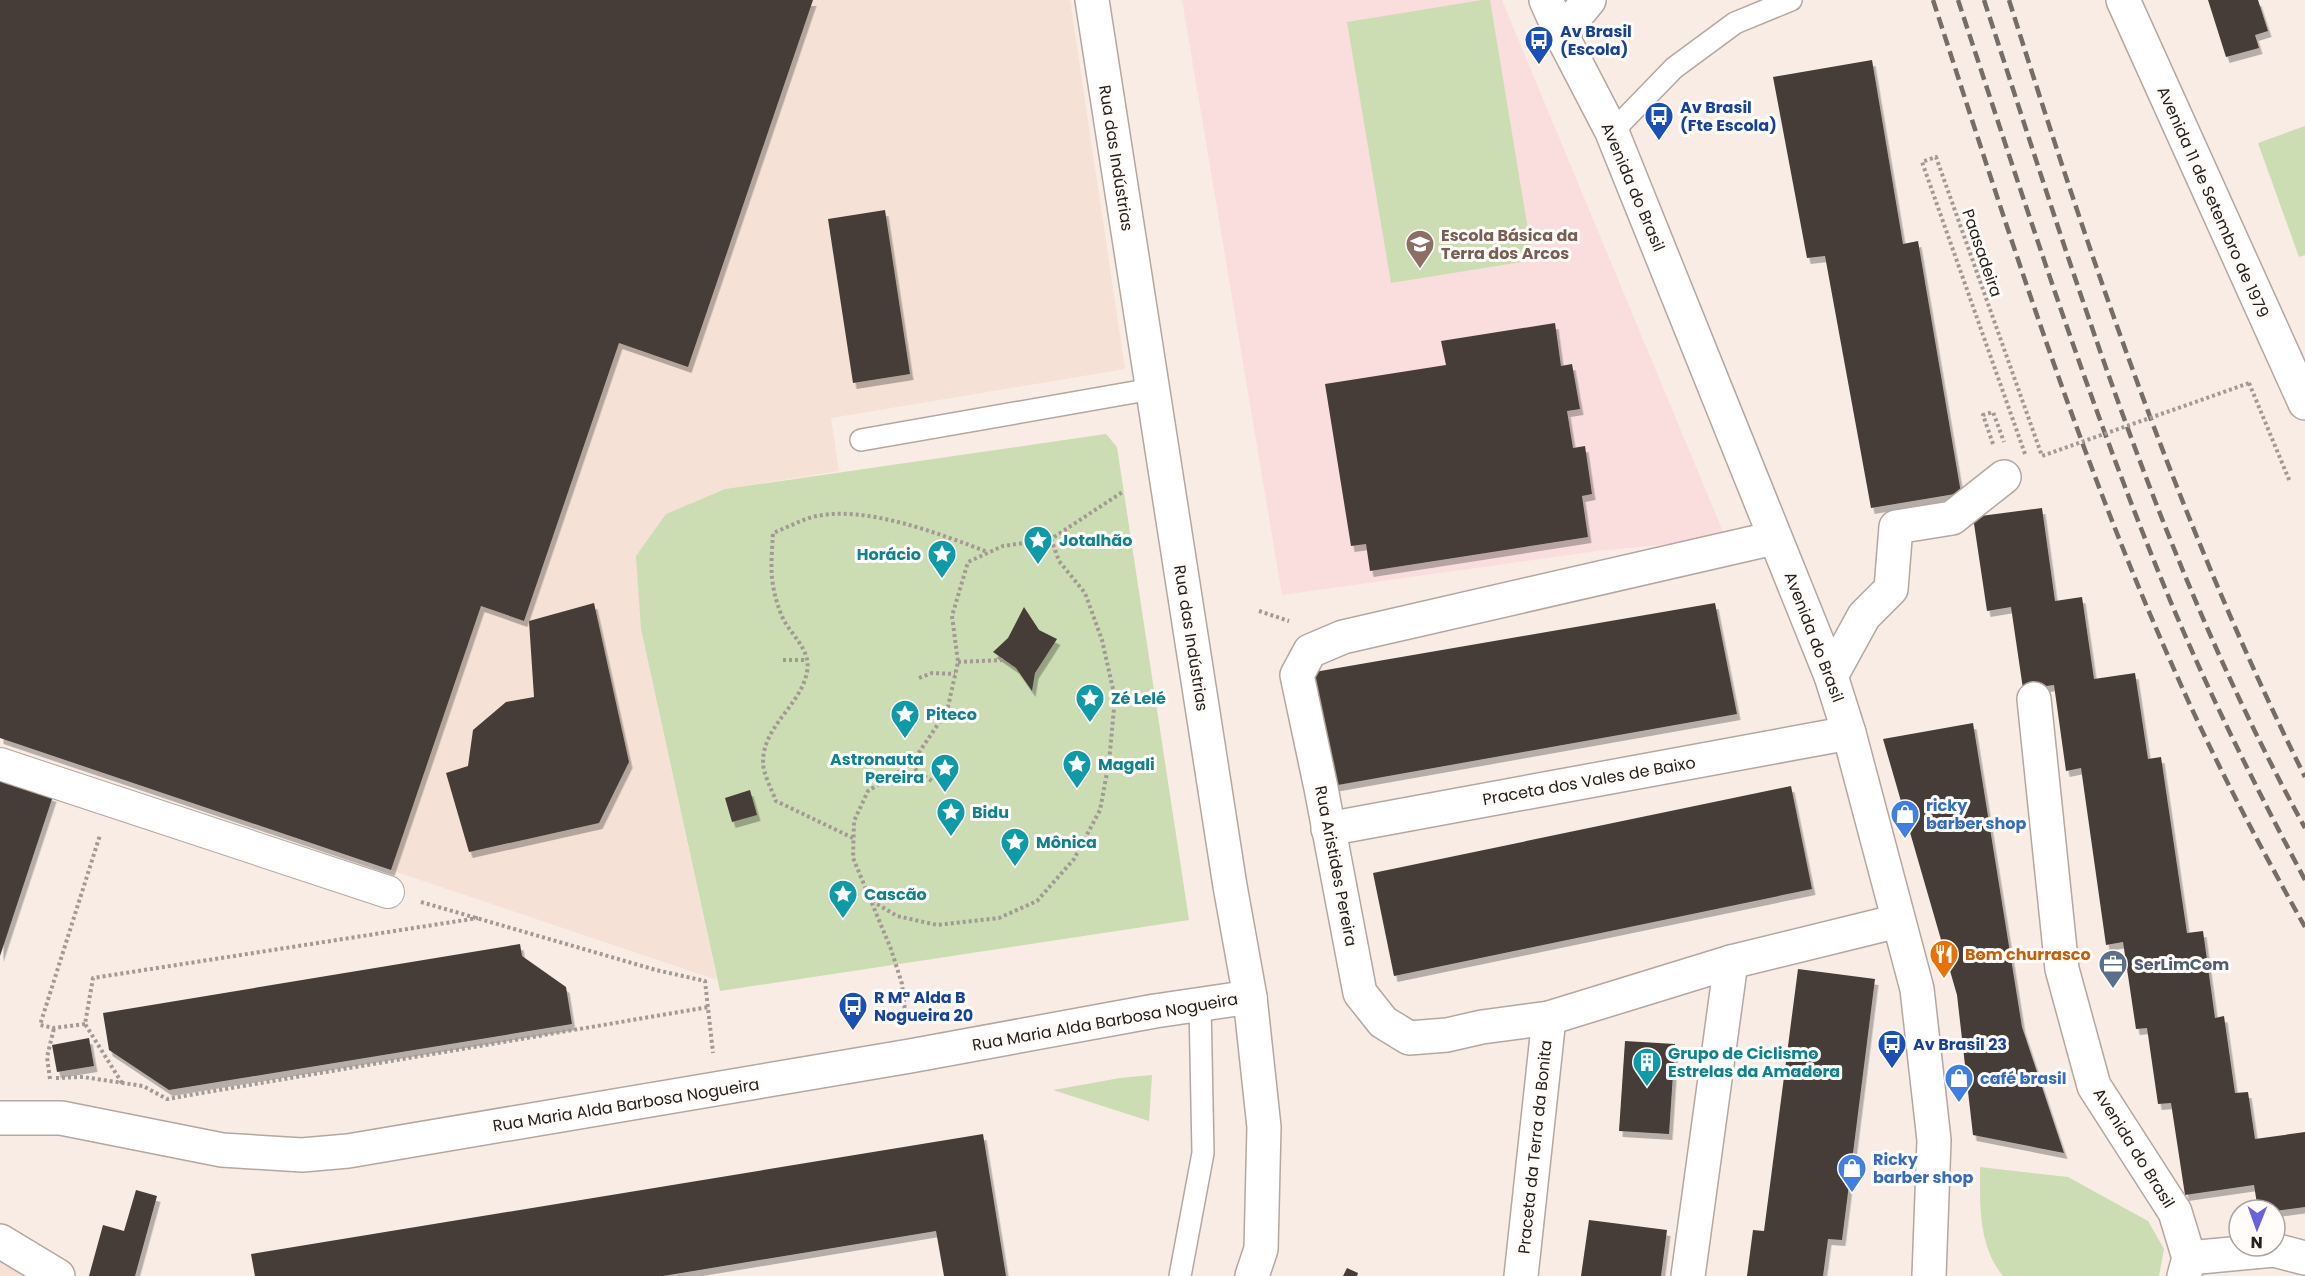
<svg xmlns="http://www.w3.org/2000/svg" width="2305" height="1276" font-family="Poppins,sans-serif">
	<defs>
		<filter id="shadow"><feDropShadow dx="3.5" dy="6" stdDeviation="0" flood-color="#0004"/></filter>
	</defs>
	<rect width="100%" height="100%" fill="#f9ece5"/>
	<g fill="#f5e1d5">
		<polygon points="0,0 1070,0 1125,369 831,418 839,471 725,489 666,514 641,629 717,980 0,738"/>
		<polygon points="0,1257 5,1260 22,1276 0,1276"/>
	</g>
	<polygon fill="#f9dedd" points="1182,0 1502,0 1726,539 1597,551 1282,595"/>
	<g fill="#ccddb3">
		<polygon points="1482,0 1490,0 1533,260 1391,283 1347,22"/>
		<polygon points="2305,126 2305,255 2299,257 2258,143"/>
		<polygon points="1106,434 1117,447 1189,920 720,991 641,629 636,556 666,514 725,489"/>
		<polygon points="1152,1075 1149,1121 1053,1090 1120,1078"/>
		<path d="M1980 1167 2068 1177 2148 1221 2164 1249 2159 1276H2003C1978 1246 1980 1204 1980 1167Z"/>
	</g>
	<g fill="#473d37" filter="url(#shadow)">
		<polygon points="0,0 813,0 688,367 619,343 524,621 481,606 391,870 0,738"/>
		<polygon points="2208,0 2258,0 2268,31 2255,35 2259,48 2226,57"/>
		<polygon points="1872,60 1903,244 1918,241 1961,493 1871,508 1825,256 1807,258 1773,77"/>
		<polygon points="885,210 910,374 853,383 828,219"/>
		<polygon points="1555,323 1561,366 1572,364 1580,409 1567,411 1573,448 1585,446 1592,494 1582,496 1588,537 1370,571 1366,544 1351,546 1325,384 1446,365 1441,341"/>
		<polygon points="2042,508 2055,601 2082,597 2094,679 2135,673 2148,759 2161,757 2187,933 2203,931 2215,1018 2224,1016 2235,1093 2248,1092 2255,1139 2305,1132 2305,1207 2275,1211 2258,1210 2254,1185 2185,1195 2171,1103 2158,1104 2147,1028 2136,1029 2123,942 2106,945 2081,768 2066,771 2054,685 2023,689 2011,607 1987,611 1973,517"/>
		<polygon points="594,603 629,762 599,823 469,852 446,773 468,766 473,730 506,702 534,697 529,621"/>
		<polygon points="1715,603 1737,714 1321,788 1297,675"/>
		<polygon points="1024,607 1039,630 1057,639 1035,673 1032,691 1016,668 993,652 1008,638"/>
		<polygon points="1973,723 2022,1027 2064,1153 1973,1135 1957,995 1883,739"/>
		<polygon points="0,779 53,796 0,956"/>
		<polygon points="1791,786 1812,889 1394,976 1373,873"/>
		<polygon points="750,790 757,815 732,822 725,798"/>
		<polygon points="520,944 522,956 566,987 572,1024 169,1090 109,1050 103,1013"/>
		<polygon points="1798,969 1875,979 1842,1240 1828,1239 1823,1276 1747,1276 1753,1230 1764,1231"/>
		<polygon points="89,1038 94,1066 57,1072 52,1045"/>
		<polygon points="1625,1041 1675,1044 1669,1134 1619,1131"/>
		<polygon points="983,1134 1006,1276 944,1276 936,1231 663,1276 255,1276 251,1254"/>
		<polygon points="136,1190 157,1196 135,1276 89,1276 103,1225 124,1231"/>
		<polygon points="1589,1220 1667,1230 1661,1276 1581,1276"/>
		<polygon points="1347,1268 1358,1273 1357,1276 1343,1276"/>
	</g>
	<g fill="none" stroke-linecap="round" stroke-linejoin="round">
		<g stroke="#b3a7a0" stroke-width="24">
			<g id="service">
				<polyline points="1612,132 1674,68 1735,23 1791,0"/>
				<polyline points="861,440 1152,389"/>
				<polyline points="1180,1276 1203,1153 1200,1004"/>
			</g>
		</g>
		<g stroke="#b3a7a0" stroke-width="34">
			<polyline id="pedestrian" points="0,764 388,892"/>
		</g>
		<g stroke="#b3a7a0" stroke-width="36">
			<g id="minor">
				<polyline points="1092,0 1230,886 1250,997 1264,1127 1261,1249 1252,1276"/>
				<polyline points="1546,0 1561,34 1612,132 1831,676 1849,733 1917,989 1934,1140 1929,1276"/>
				<polyline points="2123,0 2305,403"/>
				<polyline points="1561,34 1589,0"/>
				<polyline points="1774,538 1343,637 1310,651 1297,675 1321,788 1360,993 1383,1022 1409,1038 1447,1035 1482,1027 1549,1018 1731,962 1898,921"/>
				<polyline points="1831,676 1864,616 1891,589 1896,527 1952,518 2004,477"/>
				<polyline points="2034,699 2062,969 2094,1086 2175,1212 2189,1258 2184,1276"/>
				<polyline points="1328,829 1849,733"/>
				<polyline points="0,1118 61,1118 222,1150 302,1155 348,1151 910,1056 1155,1011 1250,997"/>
				<polyline points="0,1241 58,1276"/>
				<polyline points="2189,1258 2274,1250 2305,1258"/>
				<polyline points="1521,1276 1549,1018"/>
				<polyline points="1688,1276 1731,962"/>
			</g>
		</g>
		<g stroke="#a39994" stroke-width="4" stroke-dasharray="3 3" stroke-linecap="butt">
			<polyline points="2249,383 2290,482"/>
			<polyline points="1993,444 1983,415 1993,412 2004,442"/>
			<polyline points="1259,611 1289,621"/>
			<polyline points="783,660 807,660"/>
			<polyline points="958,662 1005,660"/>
			<polyline points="919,678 932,673 955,674"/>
			<polyline points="911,764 918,772 932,781"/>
			<path d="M853 838 776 801C772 790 763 774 763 762 763 726 801 705 807 672 812 649 788 633 781 614 769 582 771 566 773 533 786 528 799 521 812 517 865 504 939 534 988 552"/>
			<polyline points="872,901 897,916 937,925 999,918 1037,901 1074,859 1100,810 1109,762 1115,698 1102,640 1085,593 1059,561 1051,539"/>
			<polyline points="421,902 656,970 705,981 713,1053"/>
			<polyline points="906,1020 902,984 891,949 853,858 854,821 868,791 911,764 947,711 958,662 952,616 968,562 1003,546 1051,539 1124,491"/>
			<polyline points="85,1024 54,1028 40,1025 100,835"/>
			<polyline points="56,1078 83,1077 143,1086 167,1099 709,1007"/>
			<polyline points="50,1079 47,1057 54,1028"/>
			<polyline points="122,1083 85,1024 93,978 478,918"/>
		</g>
		<use href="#service" stroke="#fff" stroke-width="21"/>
		<use href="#pedestrian" stroke="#fff" stroke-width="32"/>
		<use href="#minor" stroke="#fff" stroke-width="33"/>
		<g stroke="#746d68" stroke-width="4.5" stroke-dasharray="12 6" stroke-linecap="butt">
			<path d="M1933 0C2007 227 2079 458 2177 676 2215 762 2259 845 2305 927"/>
			<path d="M1958 0C2023 197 2086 396 2165 588 2206 688 2254 784 2305 880"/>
			<path d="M1984 0C2076 281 2162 568 2305 828"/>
			<path d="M2009 0C2093 266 2180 526 2305 777"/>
		</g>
		<polyline stroke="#a39994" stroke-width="4" stroke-dasharray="3 3" stroke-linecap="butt" points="2025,454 1922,162 1936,157 2042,456 2249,383"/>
	</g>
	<defs>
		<g id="bus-pin" transform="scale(1.5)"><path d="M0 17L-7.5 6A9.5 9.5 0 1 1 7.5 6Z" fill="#1a4fb4" stroke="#fffcfa"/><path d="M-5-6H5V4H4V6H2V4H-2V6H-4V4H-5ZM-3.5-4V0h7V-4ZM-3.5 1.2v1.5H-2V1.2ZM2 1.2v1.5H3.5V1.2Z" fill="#fff"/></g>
		<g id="school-pin" transform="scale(1.5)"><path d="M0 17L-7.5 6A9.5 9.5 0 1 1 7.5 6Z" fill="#8d6e63" stroke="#fffcfa"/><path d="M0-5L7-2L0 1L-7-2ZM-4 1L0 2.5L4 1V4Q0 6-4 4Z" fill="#fff"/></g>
		<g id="sight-pin" transform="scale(1.5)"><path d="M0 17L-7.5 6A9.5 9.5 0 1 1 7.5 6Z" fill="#0f9aa8" stroke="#fffcfa"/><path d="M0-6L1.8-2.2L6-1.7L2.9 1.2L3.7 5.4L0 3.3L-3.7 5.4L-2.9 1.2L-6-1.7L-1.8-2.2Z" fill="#fff"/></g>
		<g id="shop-pin" transform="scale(1.5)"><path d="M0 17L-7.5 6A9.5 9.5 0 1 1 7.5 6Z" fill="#3f7fe0" stroke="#fffcfa"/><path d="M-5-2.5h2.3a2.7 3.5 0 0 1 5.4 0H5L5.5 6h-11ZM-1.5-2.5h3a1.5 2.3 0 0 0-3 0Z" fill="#fff"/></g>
		<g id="restaurant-pin" transform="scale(1.5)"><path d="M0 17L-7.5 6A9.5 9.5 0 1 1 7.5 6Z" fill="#e8710a" stroke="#fffcfa"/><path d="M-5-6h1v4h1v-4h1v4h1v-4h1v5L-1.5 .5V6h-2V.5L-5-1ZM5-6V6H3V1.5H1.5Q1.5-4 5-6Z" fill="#fff"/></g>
		<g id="office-pin" transform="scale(1.5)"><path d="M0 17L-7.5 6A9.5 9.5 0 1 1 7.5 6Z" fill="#5c6f8a" stroke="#fffcfa"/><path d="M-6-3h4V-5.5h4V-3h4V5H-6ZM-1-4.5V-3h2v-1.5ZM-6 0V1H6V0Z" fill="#fff"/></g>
		<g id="building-pin" transform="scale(1.5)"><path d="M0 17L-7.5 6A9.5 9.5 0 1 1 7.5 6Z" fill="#0f9aa8" stroke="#fffcfa"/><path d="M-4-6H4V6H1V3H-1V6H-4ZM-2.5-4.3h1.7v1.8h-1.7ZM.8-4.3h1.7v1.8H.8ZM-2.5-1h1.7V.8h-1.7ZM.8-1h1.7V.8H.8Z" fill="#fff"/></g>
	</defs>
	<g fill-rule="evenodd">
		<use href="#bus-pin" x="1539" y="40"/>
		<use href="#bus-pin" x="1659" y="116"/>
		<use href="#school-pin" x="1420" y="244"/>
		<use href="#sight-pin" x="1038" y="540"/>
		<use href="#sight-pin" x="942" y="554"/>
		<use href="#sight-pin" x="1090" y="698"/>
		<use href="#sight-pin" x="905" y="714"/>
		<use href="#sight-pin" x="1077" y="764"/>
		<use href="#sight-pin" x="945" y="768"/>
		<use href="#sight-pin" x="951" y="812"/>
		<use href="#shop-pin" x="1905" y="814"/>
		<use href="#sight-pin" x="1015" y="842"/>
		<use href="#sight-pin" x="843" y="894"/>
		<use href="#restaurant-pin" x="1944" y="954"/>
		<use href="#office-pin" x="2113" y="964"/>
		<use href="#bus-pin" x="853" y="1006"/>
		<use href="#bus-pin" x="1892" y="1044"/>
		<use href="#building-pin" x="1647" y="1062"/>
		<use href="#shop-pin" x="1959" y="1078"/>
		<use href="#shop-pin" x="1852" y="1168"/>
	</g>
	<g text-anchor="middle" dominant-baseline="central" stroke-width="6" stroke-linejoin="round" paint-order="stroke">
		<g font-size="16" font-weight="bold" fill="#164399" stroke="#fffcfa" text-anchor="start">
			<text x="1560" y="31">Av Brasil<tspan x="1560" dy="18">(Escola)</tspan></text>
			<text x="1680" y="107">Av Brasil<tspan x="1680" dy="18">(Fte Escola)</tspan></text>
			<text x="874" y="997">R Mª Alda B<tspan x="874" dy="18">Nogueira 20</tspan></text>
			<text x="1913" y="1044">Av Brasil 23</text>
		</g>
		<g font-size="16" fill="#25211e" stroke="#fffcfa">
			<text transform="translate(1116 158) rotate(81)">Rua das Indústrias</text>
			<text transform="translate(1633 187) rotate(67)">Avenida do Brasil</text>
			<text transform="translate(2213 202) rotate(66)">Avenida 11 de Setembro de 1979</text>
			<text transform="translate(1982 253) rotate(71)">Paasadeira</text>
			<text transform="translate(1814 637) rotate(69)">Avenida do Brasil</text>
			<text transform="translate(1191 638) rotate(81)">Rua das Indústrias</text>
			<text transform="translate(1589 781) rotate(-10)">Praceta dos Vales de Baixo</text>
			<text transform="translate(1336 866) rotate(79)">Rua Aristides Pereira</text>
			<text transform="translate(1105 1022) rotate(-10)">Rua Maria Alda Barbosa Nogueira</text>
			<text transform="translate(626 1105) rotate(-9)">Rua Maria Alda Barbosa Nogueira</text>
			<text transform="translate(1535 1147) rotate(-84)">Praceta da Terra da Bonita</text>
			<text transform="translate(2134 1148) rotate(58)">Avenida do Brasil</text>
		</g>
		<g font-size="16" font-weight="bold" fill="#785e54" stroke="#fffcfa" text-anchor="start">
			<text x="1441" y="235">Escola Básica da<tspan x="1441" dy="18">Terra dos Arcos</tspan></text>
		</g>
		<g font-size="16" font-weight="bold" fill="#0d838f" stroke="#fffcfa" text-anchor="start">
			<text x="1059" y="540">Jotalhão</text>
			<text x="921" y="554" text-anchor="end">Horácio</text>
			<text x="1111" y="698">Zé Lelé</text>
			<text x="926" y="714">Piteco</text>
			<text x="924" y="759" text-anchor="end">Astronauta<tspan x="924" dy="18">Pereira</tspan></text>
			<text x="1098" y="764">Magali</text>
			<text x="972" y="812">Bidu</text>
			<text x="1036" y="842">Mônica</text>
			<text x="864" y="894">Cascão</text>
			<text x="1668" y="1053">Grupo de Ciclismo<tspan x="1668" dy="18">Estrelas da Amadora</tspan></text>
		</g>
		<g font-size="16" font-weight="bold" fill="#366cbe" stroke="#fffcfa" text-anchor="start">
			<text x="1926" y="805">ricky<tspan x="1926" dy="18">barber shop</tspan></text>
			<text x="1980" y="1078">café brasil</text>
			<text x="1873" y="1159">Ricky<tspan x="1873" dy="18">barber shop</tspan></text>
		</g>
		<g font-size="16" font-weight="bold" fill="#c56008" stroke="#fffcfa" text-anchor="start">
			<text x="1965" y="954">Bom churrasco</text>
		</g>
		<g font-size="16" font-weight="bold" fill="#4e5e75" stroke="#fffcfa" text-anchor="start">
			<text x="2134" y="964">SerLimCom</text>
		</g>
	</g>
	<g transform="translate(2257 1228) rotate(181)"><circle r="28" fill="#fffcfa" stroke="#a8a4a2" stroke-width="1.5"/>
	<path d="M0-4.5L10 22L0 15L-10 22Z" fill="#6962db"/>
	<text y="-9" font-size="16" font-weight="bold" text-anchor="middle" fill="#25211e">N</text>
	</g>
</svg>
